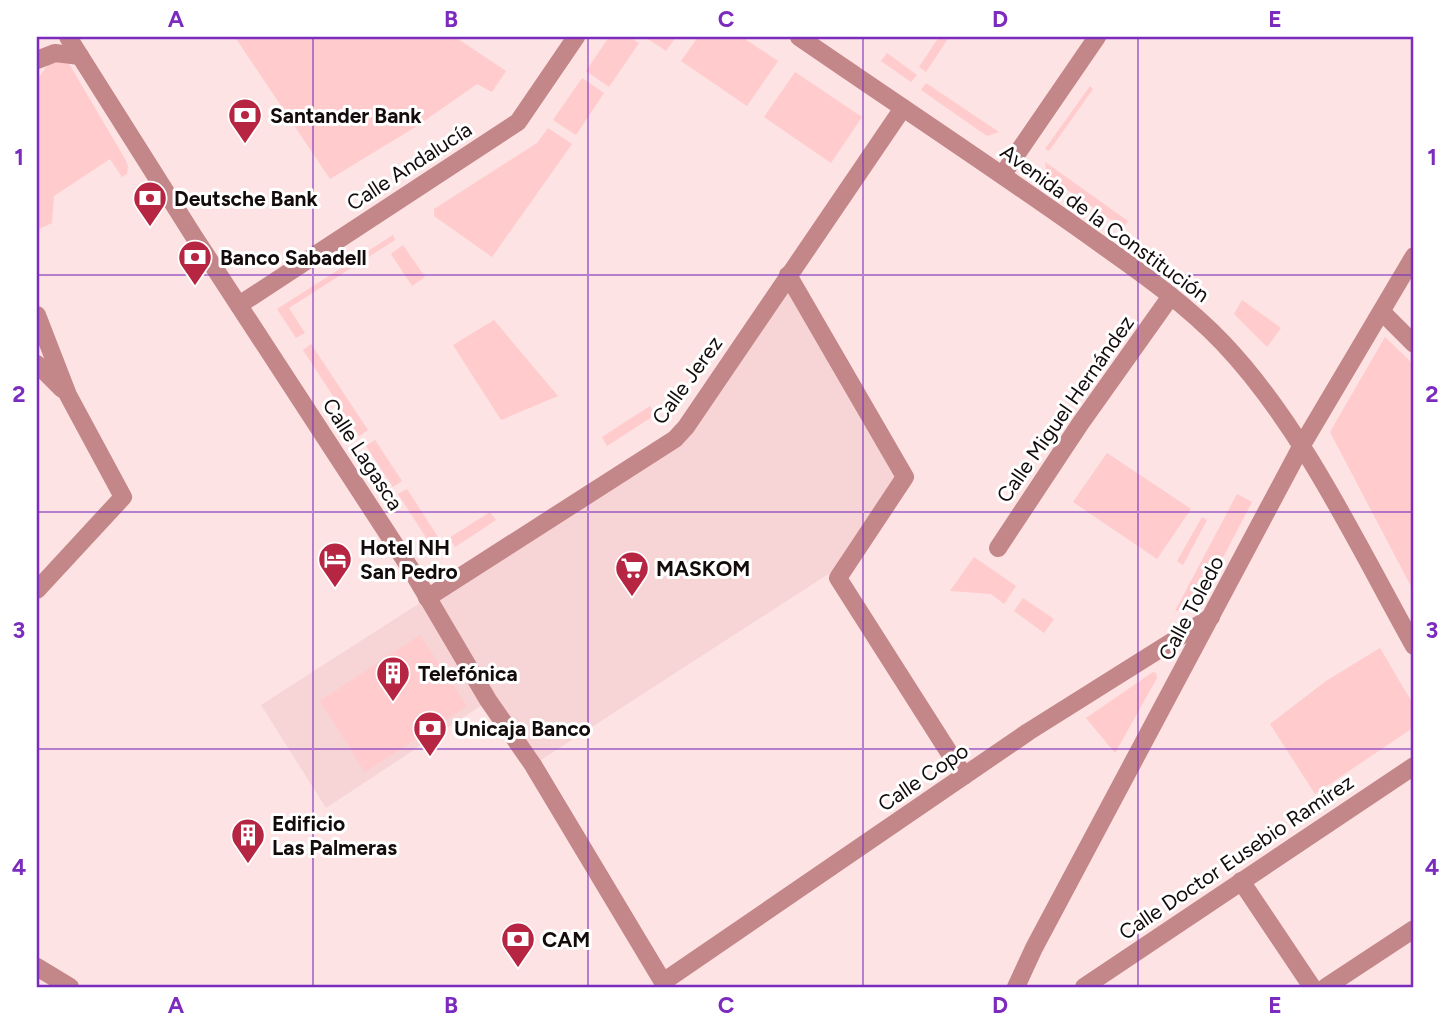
<svg xmlns="http://www.w3.org/2000/svg" width="1451" height="1024" font-family="Figtree,sans-serif">
	<rect width="100%" height="100%" fill="#fde3e3"/>
	<polygon fill="#f7d4d5" points="788,275 905,477 850,560 533,765 488,701 326,808 261,705 675,439"/>
	<g fill="#ffcbcd">
		<polygon points="235,37 455,37 506,71 492,92 477,84 417,126 330,179"/>
		<polygon points="609,37 629,37 639,43 609,87 586,71"/>
		<polygon points="645,37 676,37 666,51"/>
		<polygon points="698,37 742,37 778,61 747,106 681,61"/>
		<polygon points="939,37 949,37 926,72 919,67"/>
		<polygon points="887,53 917,75 911,82 881,61"/>
		<polygon points="68,62 125,159 128,166 127,174 122,177 110,159 54,196 52,223 37,230 37,80 49,63"/>
		<polygon points="795,72 862,117 831,163 764,117"/>
		<polygon points="582,78 604,93 576,135 553,120"/>
		<polygon points="926,83 999,132 987,136 921,90"/>
		<polygon points="1090,86 1093,89 1049,151 1045,149"/>
		<polygon points="548,128 572,144 492,257 434,216 434,209 537,143"/>
		<polygon points="1045,162 1128,221 1123,228 1047,176"/>
		<polygon points="393,235 395,240 289,308 305,333 296,338 277,309"/>
		<polygon points="403,245 425,277 412,286 391,254"/>
		<polygon points="1242,300 1281,328 1267,347 1234,314"/>
		<polygon points="494,320 558,396 501,420 453,345"/>
		<polygon points="1385,337 1414,365 1414,592 1330,432"/>
		<polygon points="311,344 368,430 359,436 303,350"/>
		<polygon points="650,406 655,415 607,446 602,437"/>
		<polygon points="375,440 402,481 393,487 366,446"/>
		<polygon points="1107,453 1191,509 1157,559 1073,502"/>
		<polygon points="407,489 447,551 438,556 398,494"/>
		<polygon points="1237,494 1252,502 1199,603 1193,608 1175,611"/>
		<polygon points="490,512 496,520 455,547 449,538"/>
		<polygon points="1202,517 1207,520 1183,565 1177,561"/>
		<polygon points="974,557 1016,586 1004,604 991,594 950,591"/>
		<polygon points="1023,598 1054,619 1044,633 1014,611"/>
		<polygon points="420,635 467,706 365,772 320,701"/>
		<polygon points="1380,648 1414,706 1414,727 1315,794 1270,724 1326,681"/>
		<polygon points="1153,672 1156,673 1157,678 1115,753 1086,718"/>
	</g>
	<g fill="none" stroke-linecap="round" stroke-linejoin="round">
		<g stroke="#c38689" stroke-width="18">
			<polyline points="68,37 193,235 412,571 488,700 533,765 666,987"/>
			<path d="M799 37C892 101 986 163 1078 228 1128 264 1180 298 1223 343 1302 426 1358 546 1414 646"/>
			<polyline points="37,60 55,53 80,56"/>
			<polyline points="1003,174 1097,37"/>
			<polyline points="788,275 905,477 838,578 964,776"/>
			<polyline points="239,305 518,122 576,37"/>
			<polyline points="1382,312 1414,344"/>
			<polyline points="37,315 68,395 123,497 37,590"/>
			<polyline points="37,364 62,389"/>
			<polyline points="998,548 1080,424 1171,296"/>
			<polyline points="427,598 675,439 686,427 903,108"/>
			<polyline points="1241,881 1312,987"/>
			<polyline points="37,967 70,987"/>
			<polyline points="663,982 1028,732 1211,617"/>
			<polyline points="1016,987 1034,948 1302,445 1414,256"/>
			<polyline points="1084,987 1414,766"/>
			<polyline points="1326,987 1414,929"/>
		</g>
	</g>
	<path fill="none" stroke="#7b2cbf" stroke-width="2" stroke-opacity="0.55" d="M313 37V987M588 37V987M863 37V987M1138 37V987M37 275H1414M37 512H1414M37 749H1414"/>
	<defs>
		<g id="bank-pin" transform="scale(1.75)"><path d="M0 17L-7.5 6A9.5 9.5 0 1 1 7.5 6Z" fill="#b62542" stroke="#fff"/><path d="M-6-4H6V4H-6ZM0-2.3a2.3 2.3 0 1 0 0 4.6a2.3 2.3 0 1 0 0-4.6Z" fill="#fff"/></g>
		<g id="hotel-pin" transform="scale(1.75)"><path d="M0 17L-7.5 6A9.5 9.5 0 1 1 7.5 6Z" fill="#b62542" stroke="#fff"/><path d="M-6-4.5h1.5V1H6V5H4.5V3h-9V5H-6ZM-4 0a1.8 1.8 0 1 1 3.6 0ZM.5 0V-2.5h3Q6-2.5 6 0Z" fill="#fff"/></g>
		<g id="supermarket-pin" transform="scale(1.75)"><path d="M0 17L-7.5 6A9.5 9.5 0 1 1 7.5 6Z" fill="#b62542" stroke="#fff"/><path d="M-6-5.5h2.5l.6 2H6L4.5 2H-2.5L-4.4-4H-6ZM-1.5 3.2a1.3 1.3 0 1 0 .1 0ZM3 3.2a1.3 1.3 0 1 0 .1 0Z" fill="#fff"/></g>
		<g id="building-pin" transform="scale(1.75)"><path d="M0 17L-7.5 6A9.5 9.5 0 1 1 7.5 6Z" fill="#b62542" stroke="#fff"/><path d="M-4-6H4V6H1V3H-1V6H-4ZM-2.5-4.3h1.7v1.8h-1.7ZM.8-4.3h1.7v1.8H.8ZM-2.5-1h1.7V.8h-1.7ZM.8-1h1.7V.8H.8Z" fill="#fff"/></g>
	</defs>
	<g fill-rule="evenodd">
		<use href="#bank-pin" x="245" y="115"/>
		<use href="#bank-pin" x="150" y="198"/>
		<use href="#bank-pin" x="195" y="257"/>
		<use href="#hotel-pin" x="335" y="559"/>
		<use href="#supermarket-pin" x="632" y="568"/>
		<use href="#building-pin" x="393" y="673"/>
		<use href="#bank-pin" x="430" y="728"/>
		<use href="#building-pin" x="248" y="835"/>
		<use href="#bank-pin" x="518" y="939"/>
	</g>
	<g text-anchor="middle" dominant-baseline="central" stroke-width="6" stroke-linejoin="round" paint-order="stroke">
		<g font-size="21" font-weight="bold" fill="#140c0c" stroke="#fff" text-anchor="start">
			<text x="270" y="115">Santander Bank</text>
			<text x="174" y="198">Deutsche Bank</text>
			<text x="220" y="257">Banco Sabadell</text>
			<text x="360" y="547">Hotel NH<tspan x="360" dy="24">San Pedro</tspan></text>
			<text x="656" y="568">MASKOM</text>
			<text x="418" y="673">Telefónica</text>
			<text x="454" y="728">Unicaja Banco</text>
			<text x="272" y="823">Edificio<tspan x="272" dy="24">Las Palmeras</tspan></text>
			<text x="542" y="939">CAM</text>
		</g>
		<g font-size="21" fill="#140c0c" stroke="#fff">
			<text transform="translate(409 166) rotate(-33)">Calle Andalucía</text>
			<text transform="translate(1105 223) rotate(36)">Avenida de la Constitución</text>
			<text transform="translate(687 380) rotate(-54)">Calle Jerez</text>
			<text transform="translate(1065 409) rotate(-55)">Calle Miguel Hernández</text>
			<text transform="translate(363 454) rotate(57)">Calle Lagasca</text>
			<text transform="translate(1191 608) rotate(-62)">Calle Toledo</text>
			<text transform="translate(923 777) rotate(-34)">Calle Copo</text>
			<text transform="translate(1236 857) rotate(-34)">Calle Doctor Eusebio Ramírez</text>
		</g>
	</g>
	<rect width="1451" height="1024" fill="none" stroke="#ffffff" stroke-width="77"/>
	<rect x="38" y="38" width="1374" height="948" fill="none" stroke="#7b2cbf" stroke-width="2.5"/>
	<g font-size="23" text-anchor="middle" font-weight="bold" fill="#7b2cbf">
		<text x="176" y="27">A</text>
		<text x="451" y="27">B</text>
		<text x="726" y="27">C</text>
		<text x="1000" y="27">D</text>
		<text x="1275" y="27">E</text>
		<text x="19" y="165">1</text>
		<text x="1432" y="165">1</text>
		<text x="19" y="402">2</text>
		<text x="1432" y="402">2</text>
		<text x="19" y="638">3</text>
		<text x="1432" y="638">3</text>
		<text x="19" y="875">4</text>
		<text x="1432" y="875">4</text>
		<text x="176" y="1013">A</text>
		<text x="451" y="1013">B</text>
		<text x="726" y="1013">C</text>
		<text x="1000" y="1013">D</text>
		<text x="1275" y="1013">E</text>
	</g>
</svg>
